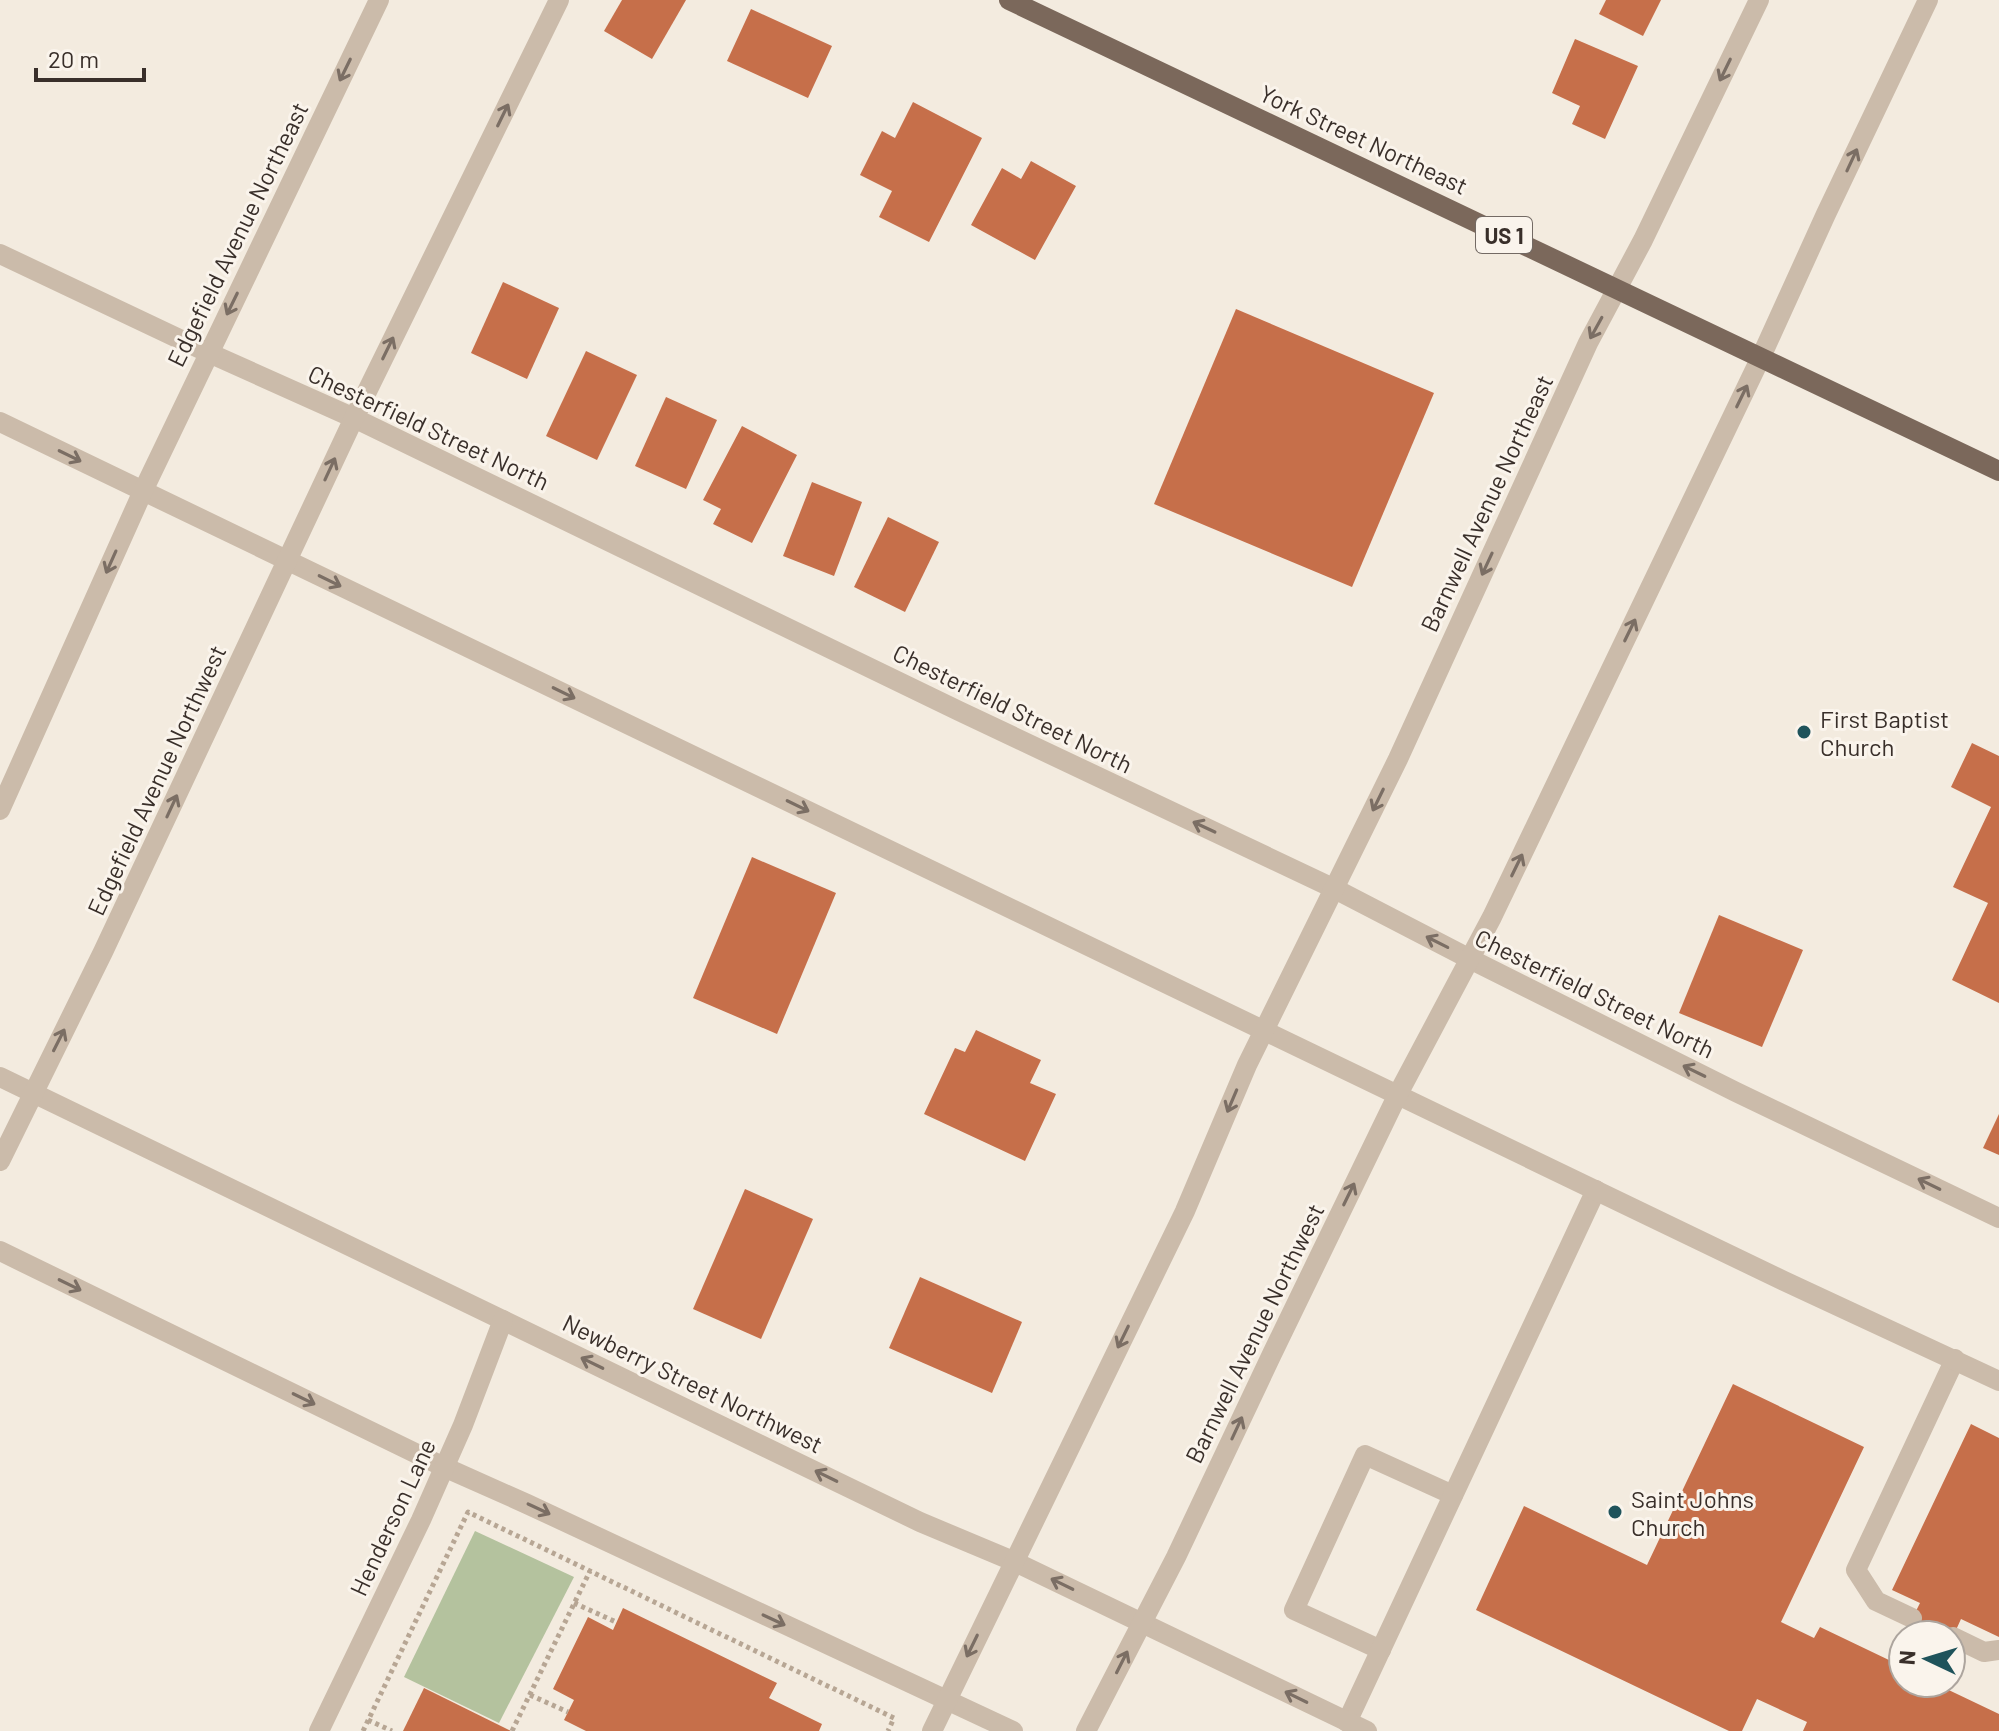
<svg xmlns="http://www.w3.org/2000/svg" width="1999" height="1731" font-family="Barlow,sans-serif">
	<rect width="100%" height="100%" fill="#f3ebdf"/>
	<polygon fill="#b4c29e" points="475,1531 574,1577 499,1723 404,1677"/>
	<g fill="#c66f4a">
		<polygon points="622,0 686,0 652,59 604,31"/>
		<polygon points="1606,0 1661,0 1643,36 1599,14"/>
		<polygon points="751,9 832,46 808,98 727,61"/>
		<polygon points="1575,39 1638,66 1605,139 1572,124 1580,106 1552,93"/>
		<polygon points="913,102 982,138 929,242 879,217 892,191 860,175 882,131 895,138"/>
		<polygon points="1031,161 1076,186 1035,260 971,225 1002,168 1021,179"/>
		<polygon points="503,282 559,308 527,379 471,353"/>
		<polygon points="1236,309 1434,393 1352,587 1154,504"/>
		<polygon points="586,351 637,375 597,460 546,436"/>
		<polygon points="666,397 717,420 686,489 635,466"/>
		<polygon points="742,426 797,455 752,543 713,524 721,509 703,500"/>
		<polygon points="812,482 862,502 834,576 783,556"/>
		<polygon points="888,517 939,542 905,612 854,587"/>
		<polygon points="1972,743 1999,756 1999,1003 1952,980 1988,903 1953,887 1991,807 1951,787"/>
		<polygon points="752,857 836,893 777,1034 693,998"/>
		<polygon points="1719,915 1803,950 1762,1047 1679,1013"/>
		<polygon points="976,1030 1041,1060 1030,1083 1056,1094 1025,1161 924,1114 955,1048 965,1052"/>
		<polygon points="1999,1114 1999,1155 1983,1148"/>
		<polygon points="745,1189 813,1219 761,1339 693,1309"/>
		<polygon points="920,1277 1022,1322 992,1393 889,1348"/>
		<polygon points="1733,1384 1864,1447 1781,1622 1814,1638 1820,1627 1891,1661 1903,1638 1903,1683 1934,1683 1999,1714 1999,1731 1803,1731 1807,1722 1757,1699 1742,1731 1729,1731 1476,1610 1524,1506 1647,1565"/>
		<polygon points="1971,1424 1999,1438 1999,1637 1961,1619 1951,1641 1951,1635 1904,1635 1920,1603 1892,1590"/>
		<polygon points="623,1608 777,1683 769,1698 822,1724 819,1731 586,1731 564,1720 574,1700 553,1689 588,1617 613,1630"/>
		<polygon points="424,1688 511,1731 403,1731"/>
	</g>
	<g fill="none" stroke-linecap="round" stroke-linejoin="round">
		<g stroke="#b7a694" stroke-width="5" stroke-dasharray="4 4" stroke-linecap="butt">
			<polyline points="574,1603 616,1622"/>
			<polyline points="530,1695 568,1712"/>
			<polyline points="368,1720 392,1731"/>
			<polyline points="363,1731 468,1512 894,1718 888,1731"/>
			<polyline points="512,1731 590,1571"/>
		</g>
		<g stroke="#cbbbaa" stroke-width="20">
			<polyline points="1912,1618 1876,1601 1856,1570 1955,1359"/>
			<polyline points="1953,1637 1984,1652 1999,1650"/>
			<polyline points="1381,1650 1294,1610 1365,1455 1453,1495"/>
			<polyline points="1347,1722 1596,1190"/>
		</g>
		<g stroke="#cbbbaa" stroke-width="20">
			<polyline points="0,254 209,353 354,418 959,711 1335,889 1470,959 1736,1092 1999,1218"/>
			<polyline points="0,422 1784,1281 1999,1381"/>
			<polyline points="0,810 143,491 379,0"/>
			<polyline points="0,1077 920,1522 1013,1561 1367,1731"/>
			<polyline points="0,1161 103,952 354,418 559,0"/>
			<polyline points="0,1251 444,1467 527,1504 1013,1731"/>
			<polyline points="319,1731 421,1520 463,1425 503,1320"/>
			<polyline points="932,1731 1185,1211 1247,1065 1398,759 1588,343 1643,240 1759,0"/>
			<polyline points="1086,1731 1176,1557 1272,1354 1398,1094 1492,917 1761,357 1826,214 1928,0"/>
		</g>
		<polyline stroke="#7b685b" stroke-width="20" points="1009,0 1999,471"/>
	</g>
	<defs><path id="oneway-shaft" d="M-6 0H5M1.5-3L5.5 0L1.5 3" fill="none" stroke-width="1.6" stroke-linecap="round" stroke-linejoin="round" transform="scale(2)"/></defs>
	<g stroke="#7b6e64">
		<use href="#oneway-shaft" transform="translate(345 70) rotate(116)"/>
		<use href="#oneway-shaft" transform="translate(1725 70) rotate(116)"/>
		<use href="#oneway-shaft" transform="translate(503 115) rotate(-64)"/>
		<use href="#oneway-shaft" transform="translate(1852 160) rotate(-65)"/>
		<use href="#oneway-shaft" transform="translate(232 304) rotate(116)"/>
		<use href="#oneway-shaft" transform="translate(1596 328) rotate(119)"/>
		<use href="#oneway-shaft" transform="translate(388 348) rotate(-64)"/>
		<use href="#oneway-shaft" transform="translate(1742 396) rotate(-64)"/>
		<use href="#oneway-shaft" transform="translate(70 456) rotate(26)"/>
		<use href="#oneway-shaft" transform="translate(330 469) rotate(-65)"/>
		<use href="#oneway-shaft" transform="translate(111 562) rotate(114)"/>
		<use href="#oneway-shaft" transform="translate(1487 564) rotate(115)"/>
		<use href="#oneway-shaft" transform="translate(330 581) rotate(26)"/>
		<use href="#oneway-shaft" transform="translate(1630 630) rotate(-64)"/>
		<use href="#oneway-shaft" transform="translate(564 693) rotate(26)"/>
		<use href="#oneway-shaft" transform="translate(1378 800) rotate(116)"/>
		<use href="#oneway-shaft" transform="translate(172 806) rotate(-65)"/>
		<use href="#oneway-shaft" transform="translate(798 806) rotate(26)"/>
		<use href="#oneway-shaft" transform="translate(1204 827) rotate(-155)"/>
		<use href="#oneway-shaft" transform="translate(1517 865) rotate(-64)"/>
		<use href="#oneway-shaft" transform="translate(1437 942) rotate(-153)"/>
		<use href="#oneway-shaft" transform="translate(59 1040) rotate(-63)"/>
		<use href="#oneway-shaft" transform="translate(1694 1071) rotate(-154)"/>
		<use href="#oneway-shaft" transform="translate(1232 1101) rotate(113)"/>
		<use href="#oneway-shaft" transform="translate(1929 1184) rotate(-154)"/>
		<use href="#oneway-shaft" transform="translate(1349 1194) rotate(-64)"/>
		<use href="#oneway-shaft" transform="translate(70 1285) rotate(26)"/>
		<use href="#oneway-shaft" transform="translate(1123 1337) rotate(116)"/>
		<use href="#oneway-shaft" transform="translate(592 1363) rotate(-154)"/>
		<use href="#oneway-shaft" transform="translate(304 1399) rotate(26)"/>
		<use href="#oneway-shaft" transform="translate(1237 1428) rotate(-65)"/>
		<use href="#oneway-shaft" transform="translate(826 1476) rotate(-154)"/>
		<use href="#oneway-shaft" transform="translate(539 1509) rotate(25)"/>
		<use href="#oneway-shaft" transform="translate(1062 1584) rotate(-154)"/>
		<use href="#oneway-shaft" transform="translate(774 1620) rotate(25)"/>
		<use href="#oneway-shaft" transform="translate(972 1646) rotate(116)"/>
		<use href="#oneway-shaft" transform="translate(1122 1662) rotate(-63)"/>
		<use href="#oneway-shaft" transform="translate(1296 1697) rotate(-154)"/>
	</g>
	<g fill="#1f535b" stroke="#faf4ec" stroke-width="3">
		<circle cx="1804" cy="732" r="8"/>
		<circle cx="1615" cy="1512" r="8"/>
	</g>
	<g text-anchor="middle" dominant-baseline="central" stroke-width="6" stroke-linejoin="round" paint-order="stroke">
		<rect fill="#faf4ec" stroke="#736a64" stroke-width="2" x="1476" y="217" width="56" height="36" rx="6"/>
		<g font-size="22" font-weight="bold" fill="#392f2a">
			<text x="1504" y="235">US 1</text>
		</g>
		<g font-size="24" fill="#392f2a" stroke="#faf4ec">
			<text transform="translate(1364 139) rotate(25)">York Street Northeast</text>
			<text transform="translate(237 234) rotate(-64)">Edgefield Avenue Northeast</text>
			<text transform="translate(429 427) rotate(25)">Chesterfield Street North</text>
			<text transform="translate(1486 503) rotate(-65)">Barnwell Avenue Northeast</text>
			<text transform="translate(1013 708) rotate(26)">Chesterfield Street North</text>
			<text transform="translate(156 780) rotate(-65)">Edgefield Avenue Northwest</text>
			<text transform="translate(1595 993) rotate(26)">Chesterfield Street North</text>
			<text transform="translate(1254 1333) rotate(-64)">Barnwell Avenue Northwest</text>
			<text transform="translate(693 1383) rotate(26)">Newberry Street Northwest</text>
			<text transform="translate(392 1517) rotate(-65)">Henderson Lane</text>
		</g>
		<g font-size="24" fill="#392f2a" stroke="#faf4ec" text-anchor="start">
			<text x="1820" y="718">First Baptist<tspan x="1820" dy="28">Church</tspan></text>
			<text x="1631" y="1498">Saint Johns<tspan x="1631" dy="28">Church</tspan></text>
		</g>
	</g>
	<g transform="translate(1927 1659) rotate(274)"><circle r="38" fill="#faf4ec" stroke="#ada59e" stroke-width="2"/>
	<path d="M0-6L14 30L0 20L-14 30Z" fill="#1f535b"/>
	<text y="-12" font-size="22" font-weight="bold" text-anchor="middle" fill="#392f2a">N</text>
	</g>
	<path d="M36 68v12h108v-12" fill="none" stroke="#392f2a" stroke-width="4"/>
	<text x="48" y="68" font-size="24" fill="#392f2a" stroke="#faf4ec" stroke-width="6" paint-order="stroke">20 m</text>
</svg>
